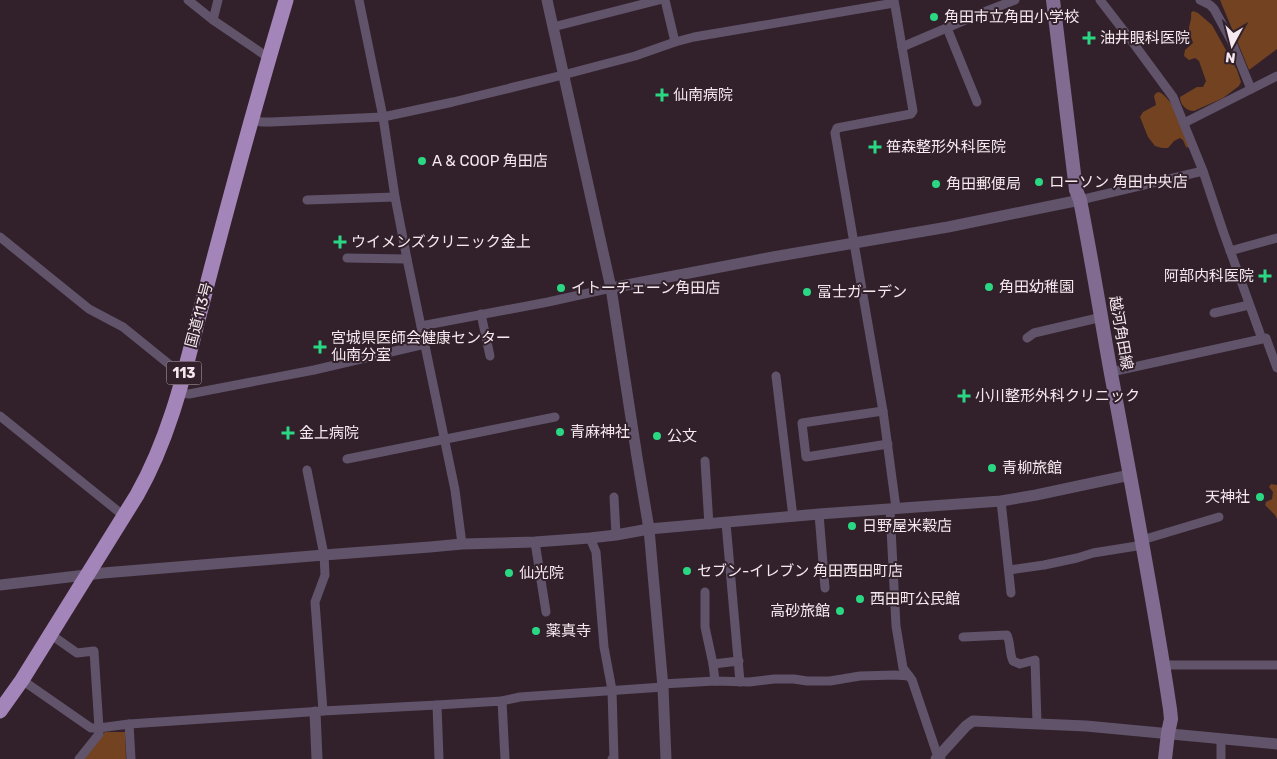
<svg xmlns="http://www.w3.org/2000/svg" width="1277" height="759" font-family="Rubik,'Noto Sans JP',sans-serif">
	<rect width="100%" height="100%" fill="#32212b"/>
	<g fill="#724221">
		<polygon points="1220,0 1277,0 1277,49 1249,70"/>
		<path d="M1193 11 1198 13 1212 25 1237 70 1241 82 1239 86 1223 98 1194 111C1187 111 1180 105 1180 97L1197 87H1203L1206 81 1199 61 1195 58 1189 60 1184 56 1185 50 1193 43C1192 38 1189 35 1189 30 1189 24 1192 20 1191 13Z"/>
		<path d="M1159 92C1174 99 1186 133 1190 148L1186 147 1183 140 1180 138 1174 141 1168 148H1162L1155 146 1148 137 1140 117 1143 112 1156 105 1154 96 1156 93Z"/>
		<polygon points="1271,484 1277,485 1277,519 1275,515 1265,505 1266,502 1272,499 1273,492 1269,487"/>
		<polygon points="105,732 125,732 126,759 84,759"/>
	</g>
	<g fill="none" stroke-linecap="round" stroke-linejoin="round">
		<g stroke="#60536a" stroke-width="9">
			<polyline points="188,0 213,20 269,58"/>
			<polyline points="359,0 383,117 395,197 407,259 455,490 462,544"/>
			<polyline points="665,0 675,42"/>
			<polyline points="894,0 913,111 911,114 837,128 835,133 883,411 896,508"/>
			<polyline points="1100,0 1134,44 1173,97 1203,171 1223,231 1262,339 1111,372"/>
			<polyline points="1200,0 1210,5 1214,9 1231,40 1251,89"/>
			<polyline points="213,20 218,0"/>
			<polyline points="553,27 659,0"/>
			<polyline points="947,28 977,102"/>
			<polyline points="902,47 984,12 1015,0"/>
			<polyline points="251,120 262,122 271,122 383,117 453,102 563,75 635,56 675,42 694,37 894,3"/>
			<polyline points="1184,123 1277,76"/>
			<polyline points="307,200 395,197"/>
			<polyline points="1080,200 1203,171"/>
			<polyline points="0,237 89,309 123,327 175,369 184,374"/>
			<polyline points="1230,251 1277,238"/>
			<polyline points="347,258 407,259"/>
			<polyline points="1214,313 1249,305"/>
			<polyline points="481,314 490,356"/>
			<polyline points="421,326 548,302 611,288"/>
			<polyline points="1027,338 1034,333 1102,317"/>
			<polyline points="1266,338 1277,368"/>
			<polyline points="776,376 793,517"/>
			<polyline points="179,393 189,394 314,370 425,344"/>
			<polyline points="883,411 802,423 806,457 888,444"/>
			<polyline points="0,416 124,516"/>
			<polyline points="347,459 555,417"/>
			<polyline points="705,461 709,525"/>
			<polyline points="307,470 324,555 325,575 315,602 323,711"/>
			<polyline points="614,497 616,535"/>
			<polyline points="1001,501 1011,593"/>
			<polyline points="890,509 896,626 903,668 912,680 938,757 941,759"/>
			<polyline points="819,514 825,588"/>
			<polyline points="726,523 740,682"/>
			<polyline points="590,538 596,552 604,647 612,690 614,759 612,759"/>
			<polyline points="1142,540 1219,517"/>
			<polyline points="535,542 546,612"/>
			<polyline points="1009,570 1044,565 1077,558 1093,553 1143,545"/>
			<polyline points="705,592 705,627 713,664"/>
			<polyline points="50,634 77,653 94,651 99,728 129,724 323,711 437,705 439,759"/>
			<path d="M963 637 1007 635C1011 644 1009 653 1013 661L1020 664 1035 660 1037 723"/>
			<polyline points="1163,665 1277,665"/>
			<polyline points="22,680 91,728 99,728 99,734 79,759"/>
			<polyline points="715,681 713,664 739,661"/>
			<polyline points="662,684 715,681 749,682 774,679 794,679 807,681 830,681 860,676 895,675 909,676"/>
			<polyline points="502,701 520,697 663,687"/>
			<polyline points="437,705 502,701 505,759"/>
			<polyline points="129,724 131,759"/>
			<polyline points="1221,759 1221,739"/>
		</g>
		<g stroke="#60536a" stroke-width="11">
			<polyline points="547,0 611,288 637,457 649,529 663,687 666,759"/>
			<polyline points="611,288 773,257 948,227 1080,200"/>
			<polyline points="0,585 103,573 324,555 430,547 462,544 535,542 590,538 616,535 649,529 819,514 1001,501 1036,495 1130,475"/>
			<polyline points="315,712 317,759"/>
			<polyline points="936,759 966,726 973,721 1086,726 1277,744"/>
		</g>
		<path stroke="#816b90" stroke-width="14" d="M1053 0 1076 190 1080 200C1091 256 1100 312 1110 368 1131 482 1153 595 1170 709L1171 719 1168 733 1165 759"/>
		<path stroke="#a485ba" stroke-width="15" d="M0 711 22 680 137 495C174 430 188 356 207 285 232 189 258 94 286 0"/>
	</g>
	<g fill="#2ad884" stroke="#32212b" stroke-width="2">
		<circle cx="934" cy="17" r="5"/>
		<path d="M1086.5 30.5h5v5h5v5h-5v5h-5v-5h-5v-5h5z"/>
		<path d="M659.5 87.5h5v5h5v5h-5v5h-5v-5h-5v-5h5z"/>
		<path d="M872.5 139.5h5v5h5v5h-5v5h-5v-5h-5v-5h5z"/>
		<circle cx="422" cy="161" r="5"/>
		<circle cx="1039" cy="182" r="5"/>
		<circle cx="936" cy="184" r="5"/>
		<path d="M337.5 234.5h5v5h5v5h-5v5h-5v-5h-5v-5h5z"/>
		<path d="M1262.5 268.5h5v5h5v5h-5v5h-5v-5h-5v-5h5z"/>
		<circle cx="989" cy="287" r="5"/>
		<circle cx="561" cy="288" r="5"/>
		<circle cx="807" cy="292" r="5"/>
		<path d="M317.5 339.5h5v5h5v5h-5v5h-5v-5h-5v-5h5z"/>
		<path d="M961.5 388.5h5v5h5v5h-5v5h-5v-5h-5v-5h5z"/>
		<circle cx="560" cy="432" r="5"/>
		<path d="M285.5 425.5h5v5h5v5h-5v5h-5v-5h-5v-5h5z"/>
		<circle cx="657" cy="436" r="5"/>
		<circle cx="992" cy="468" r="5"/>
		<circle cx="1260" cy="497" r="5"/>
		<circle cx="852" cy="526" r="5"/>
		<circle cx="687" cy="571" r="5"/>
		<circle cx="509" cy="573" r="5"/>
		<circle cx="860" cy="599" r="5"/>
		<circle cx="840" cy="611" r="5"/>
		<circle cx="536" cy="631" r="5"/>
	</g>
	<g text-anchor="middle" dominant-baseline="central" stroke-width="4" stroke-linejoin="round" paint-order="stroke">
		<rect fill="#32212b" stroke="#baadb4" stroke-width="1" x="166.5" y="361.5" width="35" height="23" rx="4"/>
		<g font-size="14" font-weight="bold" fill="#f5e9ef">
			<text x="184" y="373">113</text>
		</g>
		<g font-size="15" fill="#f5e9ef" stroke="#32212b" text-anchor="start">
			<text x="944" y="17">角田市立角田小学校</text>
			<text x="1100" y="38">油井眼科医院</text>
			<text x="673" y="95">仙南病院</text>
			<text x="886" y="147">笹森整形外科医院</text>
			<text x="432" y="161">A &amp; COOP 角田店</text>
			<text x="1049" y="182">ローソン 角田中央店</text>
			<text x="946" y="184">角田郵便局</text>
			<text x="351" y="242">ウイメンズクリニック金上</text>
			<text x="1254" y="276" text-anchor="end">阿部内科医院</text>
			<text x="999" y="287">角田幼稚園</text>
			<text x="571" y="288">イトーチェーン角田店</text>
			<text x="817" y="292">冨士ガーデン</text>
			<text x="331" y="338">宮城県医師会健康センター<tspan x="331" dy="17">仙南分室</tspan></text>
			<text x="975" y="396">小川整形外科クリニック</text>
			<text x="570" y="432">青麻神社</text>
			<text x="299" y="433">金上病院</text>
			<text x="667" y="436">公文</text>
			<text x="1002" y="468">青柳旅館</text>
			<text x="1250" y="497" text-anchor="end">天神社</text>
			<text x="862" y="526">日野屋米穀店</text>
			<text x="697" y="571">セブン-イレブン 角田西田町店</text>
			<text x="519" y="573">仙光院</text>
			<text x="870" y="599">西田町公民館</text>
			<text x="830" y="611" text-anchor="end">高砂旅館</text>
			<text x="546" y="631">薬真寺</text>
		</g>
		<g font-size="15" fill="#f5e9ef" stroke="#32212b">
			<text transform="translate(199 315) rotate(-75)">国道113号</text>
			<text transform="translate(1121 333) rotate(80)">越河角田線</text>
		</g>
	</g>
	<g transform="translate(1232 45) rotate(187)" stroke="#32212b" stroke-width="4" paint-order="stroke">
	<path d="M0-4L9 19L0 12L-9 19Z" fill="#f5e9ef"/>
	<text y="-8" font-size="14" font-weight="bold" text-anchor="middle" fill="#f5e9ef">N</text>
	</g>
</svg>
